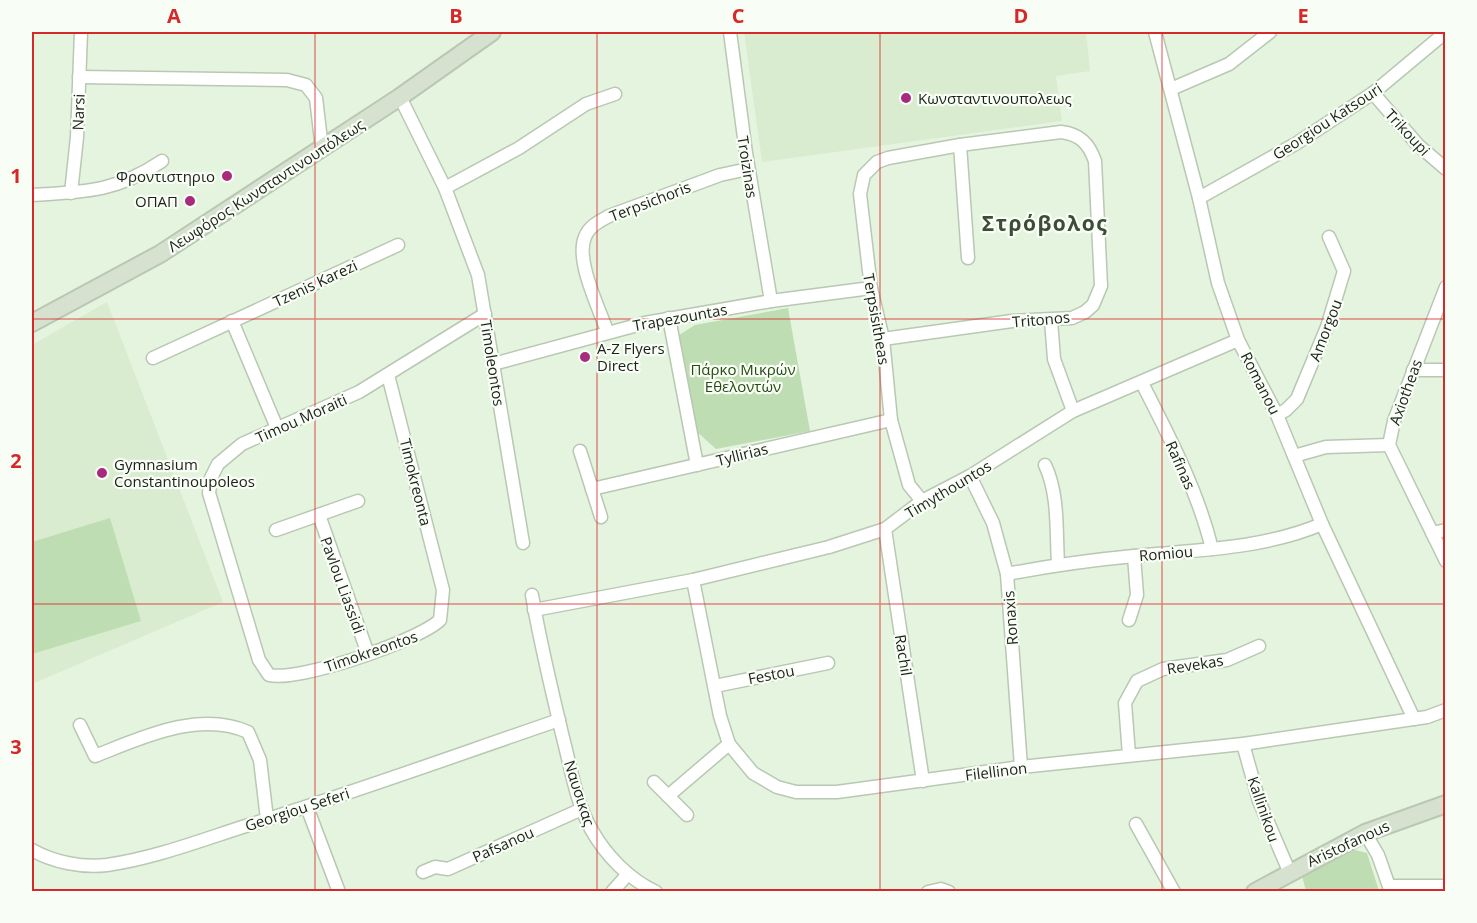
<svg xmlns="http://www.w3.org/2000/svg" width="1477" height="923" font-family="'Open Sans',sans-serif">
	<rect width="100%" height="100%" fill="#e5f4de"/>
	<g fill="#d9eccf">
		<polygon points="744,32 1086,32 1090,71 1056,76 1062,121 762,162"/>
		<polygon points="107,302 223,602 32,684 32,345"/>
	</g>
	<g fill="#bfddb2">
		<polygon points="788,308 810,431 716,449 696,431 679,335 695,325"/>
		<polygon points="110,518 141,621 32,654 32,542"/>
		<polygon points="1351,849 1367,853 1379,891 1306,891 1302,876"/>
	</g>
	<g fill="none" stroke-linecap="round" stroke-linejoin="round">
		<g stroke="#b9c8b2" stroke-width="15">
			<g id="street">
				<polyline points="730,32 746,153 771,301"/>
				<polyline points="1155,32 1199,198 1218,283 1238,340 1277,415 1322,524 1414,719"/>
				<polyline points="79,77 287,80 306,85 316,98 322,149"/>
				<polyline points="1171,89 1229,64 1270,32"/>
				<polyline points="1373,93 1418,145 1446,169"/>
				<polyline points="400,97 445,188 478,275 523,543"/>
				<polyline points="960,145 968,258"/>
				<polyline points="445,188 519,148 586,104 615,94"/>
				<polyline points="71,193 77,137 81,32"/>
				<path d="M32 195C85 192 116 192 162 161"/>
				<polyline points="1199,198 1297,143 1373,93 1446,32"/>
				<polyline points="1446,287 1394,421 1389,445 1446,561"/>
				<polyline points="669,318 697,465"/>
				<polyline points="1051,320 1054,359 1073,411"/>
				<polyline points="232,321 277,428"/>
				<path d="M607 331C599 308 575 260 585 237 589 226 600 221 609 216L720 175 748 169"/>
				<path d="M883 339 1012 321 1072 318 1085 312 1093 305 1101 286 1095 161C1089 144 1080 134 1061 132L960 145 888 158 877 162 864 175 860 194 871 288 883 339 891 420 909 485 922 501"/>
				<polyline points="153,358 398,245"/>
				<polyline points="493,364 645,323 771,301 871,288"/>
				<polyline points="1413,370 1446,370"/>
				<path d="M388 375 443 590 440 620C418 641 299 682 269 675L259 660 209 493 211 478 218 464 242 444 359 392 485 314"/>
				<path d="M1142 383C1169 436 1198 491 1212 549"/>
				<polyline points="1277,415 1286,410 1297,399 1327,327 1344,271 1329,237"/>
				<polyline points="580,451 601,517"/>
				<polyline points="1294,456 1326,447 1389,445"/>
				<path d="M1045 465C1059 494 1056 532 1058 564"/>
				<polyline points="970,476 993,523 1007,574 1021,767"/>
				<polyline points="592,489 891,420"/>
				<polyline points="319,515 368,654"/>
				<polyline points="885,529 923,781"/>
				<polyline points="276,530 358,501"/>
				<polyline points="1432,533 1446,530"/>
				<path d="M1007 574C1049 566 1091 560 1134 556 1197 550 1263 549 1322 524"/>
				<polyline points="693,580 720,716 729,744 753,773 777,787 796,792 837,792 1021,767 1243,744 1427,717 1446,710"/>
				<path d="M532 595C540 643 552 691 563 738 571 768 576 802 591 829 606 856 629 879 656 892"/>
				<polyline points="534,610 693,580 829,547 885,529 922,501 970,476 1073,411 1238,340"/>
				<polyline points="1129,620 1137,595 1134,556"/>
				<polyline points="715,686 828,663"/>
				<path d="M80 725 95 756C141 738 199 710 248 732L260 760 267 819"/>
				<polyline points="1243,744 1259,801 1289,871"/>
				<polyline points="1129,755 1125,703 1137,681 1163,669 1227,660 1259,646"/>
				<polyline points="654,782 687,815"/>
				<polyline points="668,796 729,744"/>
				<polyline points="307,807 339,892"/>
				<polyline points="1136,824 1174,892"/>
				<polyline points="1365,833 1378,855 1391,892"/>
				<path d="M32 850C53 862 82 868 107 865 156 858 204 839 252 824 355 792 457 755 559 720"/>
				<polyline points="423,872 435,867 448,869 582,809"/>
				<polyline points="1390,886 1446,886"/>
				<polyline points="612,892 628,874"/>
				<polyline points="928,892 941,889 949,892"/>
			</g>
		</g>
		<g stroke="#b9c8b2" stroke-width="20">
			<g id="secondary">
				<polyline points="32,323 160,254 400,97 492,32"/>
				<polyline points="1255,892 1365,833 1446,804"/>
			</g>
		</g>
		<use href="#street" stroke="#fff" stroke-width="12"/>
		<use href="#secondary" stroke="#d6e1d0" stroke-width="16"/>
	</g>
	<path fill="none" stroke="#d62828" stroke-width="1.5" stroke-opacity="0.55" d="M315 32V892M597 32V892M880 32V892M1162 32V892M32 319H1446M32 604H1446"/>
	<g fill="#a82a7c" stroke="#f8fef5" stroke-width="2">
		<circle cx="906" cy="98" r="6"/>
		<circle cx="227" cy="176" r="6"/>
		<circle cx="190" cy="201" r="6"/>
		<circle cx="585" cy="357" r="6"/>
		<circle cx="102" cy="473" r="6"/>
	</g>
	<g text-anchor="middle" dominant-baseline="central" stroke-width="4.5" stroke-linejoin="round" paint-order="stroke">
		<g font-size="15" fill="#1b2018" stroke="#f8fef5" text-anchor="start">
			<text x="918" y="98">Κωνσταντινουπολεως</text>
			<text x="215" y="176" text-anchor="end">Φροντιστηριο</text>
			<text x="178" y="201" text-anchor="end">ΟΠΑΠ</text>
			<text x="597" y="348">A-Z Flyers<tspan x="597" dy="17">Direct</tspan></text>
			<text x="114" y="464">Gymnasium<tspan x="114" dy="17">Constantinoupoleos</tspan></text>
		</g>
		<g font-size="15" fill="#1b2018" stroke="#f8fef5">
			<text transform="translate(78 112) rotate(-88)">Narsi</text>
			<text transform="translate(1327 121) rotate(-33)">Georgiou Katsouri</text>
			<text transform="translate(1408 132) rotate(47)">Trikoupi</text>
			<text transform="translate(748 167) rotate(81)">Troizinas</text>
			<text transform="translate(266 185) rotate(-33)">Λεωφόρος Κωνσταντινουπόλεως</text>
			<text transform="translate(650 201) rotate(-21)">Terpsichoris</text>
			<text transform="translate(315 283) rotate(-25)">Tzenis Karezi</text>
			<text transform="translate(680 317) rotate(-10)">Trapezountas</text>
			<text transform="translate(877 319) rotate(80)">Terpsisitheas</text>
			<text transform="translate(1041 319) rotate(-5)">Tritonos</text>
			<text transform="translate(1325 330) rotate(-69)">Amorgou</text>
			<text transform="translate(493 363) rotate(81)">Timoleontos</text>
			<text transform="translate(1261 383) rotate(63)">Romanou</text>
			<text transform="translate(1405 392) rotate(-70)">Axiotheas</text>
			<text transform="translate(301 418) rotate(-24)">Timou Moraiti</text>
			<text transform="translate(742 454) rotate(-14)">Tyllirias</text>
			<text transform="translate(1181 465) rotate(66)">Rafinas</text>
			<text transform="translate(416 482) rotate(76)">Timokreonta</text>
			<text transform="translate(948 489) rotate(-31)">Timythountos</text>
			<text transform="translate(1166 553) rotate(-5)">Romiou</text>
			<text transform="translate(343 585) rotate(70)">Pavlou Liassidi</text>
			<text transform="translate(1010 618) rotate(-94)">Ronaxis</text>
			<text transform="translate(371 651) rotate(-19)">Timokreontos</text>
			<text transform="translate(904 655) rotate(81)">Rachil</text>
			<text transform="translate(1195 664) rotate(-9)">Revekas</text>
			<text transform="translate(771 674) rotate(-11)">Festou</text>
			<text transform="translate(996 771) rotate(-7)">Filellinon</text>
			<text transform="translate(580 793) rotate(72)">Ναυσικας</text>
			<text transform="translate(297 809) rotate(-18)">Georgiou Seferi</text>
			<text transform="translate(1264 809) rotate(71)">Kallinikou</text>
			<text transform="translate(1348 843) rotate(-25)">Aristofanous</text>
			<text transform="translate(503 844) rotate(-24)">Pafsanou</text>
		</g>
		<g font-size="15" fill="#284a14" stroke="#f8fef5">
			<text x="743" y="369">Πάρκο Μικρών<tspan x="743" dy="17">Εθελοντών</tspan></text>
		</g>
		<g font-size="21" font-weight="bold" letter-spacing="1.5" fill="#3f4b39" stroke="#f8fef5">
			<text x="1045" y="223">Στρόβολος</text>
		</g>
	</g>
	<rect width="1477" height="923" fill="none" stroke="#f8fef5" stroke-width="66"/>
	<rect x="33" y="33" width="1411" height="857" fill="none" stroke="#d62828" stroke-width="2"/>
	<g font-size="20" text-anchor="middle" font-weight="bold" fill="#d62828">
		<text x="174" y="23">A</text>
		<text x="456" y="23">B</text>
		<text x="738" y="23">C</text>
		<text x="1021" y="23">D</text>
		<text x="1303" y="23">E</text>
		<text x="16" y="183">1</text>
		<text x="16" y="468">2</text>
		<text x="16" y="754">3</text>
	</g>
</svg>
